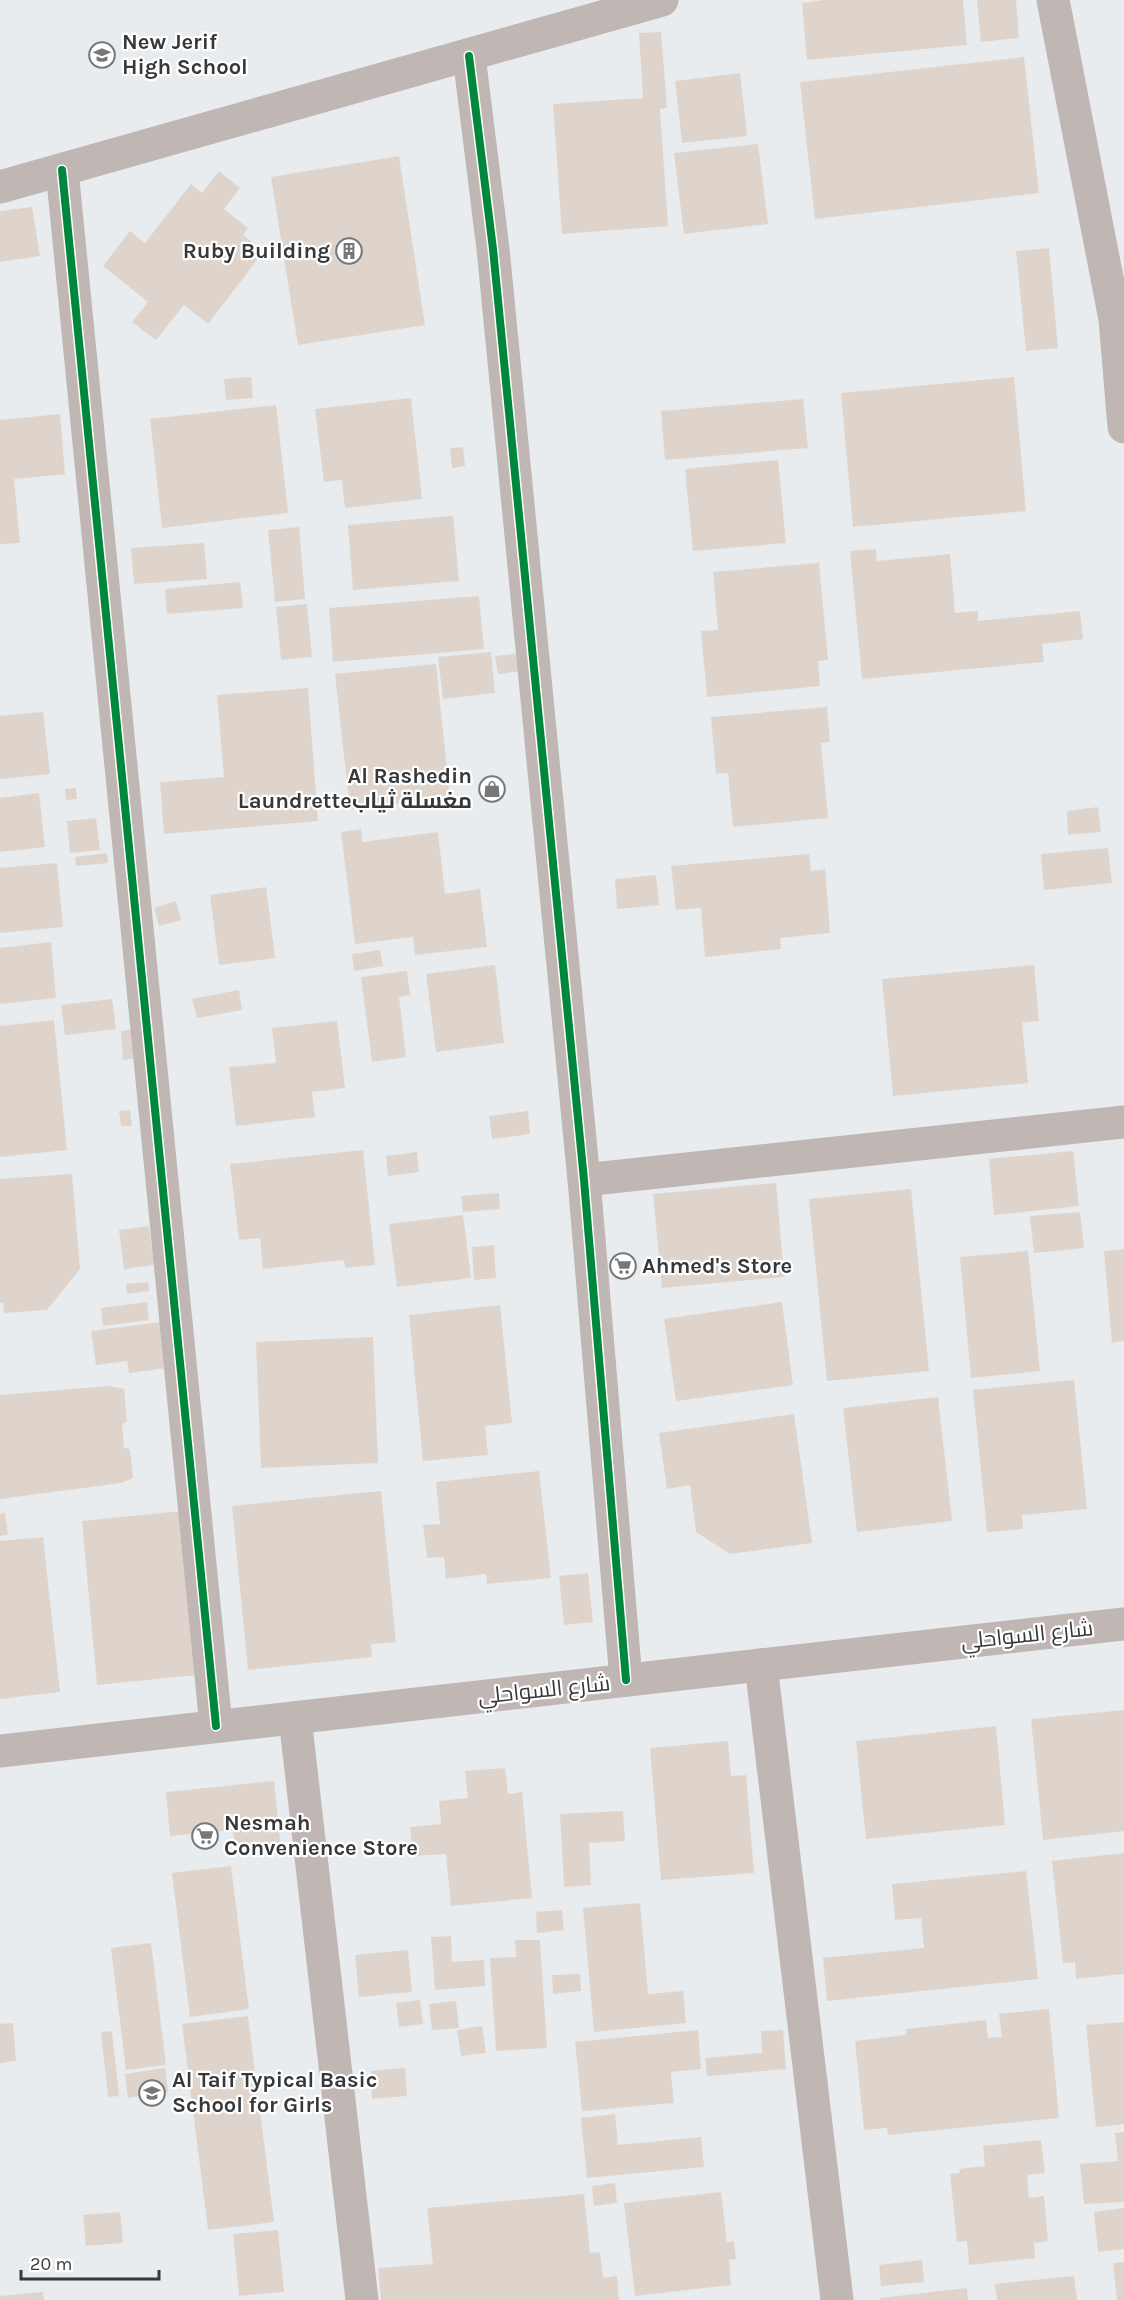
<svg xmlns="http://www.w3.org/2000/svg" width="1124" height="2300" font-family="Karla,Cairo,sans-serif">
	<rect width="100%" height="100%" fill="#e9ecef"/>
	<g fill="#dfd4cb">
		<polygon points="824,0 963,0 967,45 807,60 802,3"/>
		<polygon points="977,0 1016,0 1019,38 981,42"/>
		<polygon points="661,32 667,108 660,109 668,226 562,234 553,104 643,98 639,33"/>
		<polygon points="1024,57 1039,193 815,219 800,82"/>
		<polygon points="740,73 747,136 682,143 675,81"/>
		<polygon points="758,144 768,224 684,234 674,153"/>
		<polygon points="399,156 425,325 298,345 271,177"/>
		<polygon points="219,171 240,188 224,209 248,228 243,235 264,251 208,324 184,305 156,340 132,322 148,302 103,266 130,231 145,243 191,184 202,193"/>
		<polygon points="32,207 40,256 0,262 0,211"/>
		<polygon points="1049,248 1058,348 1026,351 1016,251"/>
		<polygon points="251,377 253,398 226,400 224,379"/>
		<polygon points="1014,377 1026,511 853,527 841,393"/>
		<polygon points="411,398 422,499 345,508 342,480 324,482 315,409"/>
		<polygon points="803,399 808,448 665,460 661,411"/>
		<polygon points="276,405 288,513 162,528 150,419"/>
		<polygon points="60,414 65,474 14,479 20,543 0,544 0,420"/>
		<polygon points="463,447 465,466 452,468 450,448"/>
		<polygon points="778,460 786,543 693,551 685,469"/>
		<polygon points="453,516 459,581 353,590 348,525"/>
		<polygon points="299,527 305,599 275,602 268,530"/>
		<polygon points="204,543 207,579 134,584 131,548"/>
		<polygon points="876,549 877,561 950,554 955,613 978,611 978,621 1080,611 1083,639 1042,644 1044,662 862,679 850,551"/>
		<polygon points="819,563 828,660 818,661 820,686 707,697 701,631 718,630 713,572"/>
		<polygon points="240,582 243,608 167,614 165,589"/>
		<polygon points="479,596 484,649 333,662 329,608"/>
		<polygon points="307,604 312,657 281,660 276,607"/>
		<polygon points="491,652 495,693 443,699 438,657"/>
		<polygon points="521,653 522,671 498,674 495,656"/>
		<polygon points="436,664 450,798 350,809 335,674"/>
		<polygon points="308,688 318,821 164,834 160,782 224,777 217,695"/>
		<polygon points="827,707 830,742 821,743 828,818 733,827 728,773 716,774 711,717"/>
		<polygon points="43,712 50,774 0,779 0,716"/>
		<polygon points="76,788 77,799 66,800 65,789"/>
		<polygon points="39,793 45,847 0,852 0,798"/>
		<polygon points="1098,807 1101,832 1068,835 1067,811"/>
		<polygon points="96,818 100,850 70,853 67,821"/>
		<polygon points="361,829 362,842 438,832 445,894 480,889 487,947 415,955 413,937 355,944 341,832"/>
		<polygon points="1108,848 1112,883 1044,890 1041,854"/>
		<polygon points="107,853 108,863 76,866 75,857"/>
		<polygon points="809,854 811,871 825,869 830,933 780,938 781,949 705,957 701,908 676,910 671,866"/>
		<polygon points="57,863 63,927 0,933 0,868"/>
		<polygon points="656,875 659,905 617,909 615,879"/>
		<polygon points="266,887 275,958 219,965 210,895"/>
		<polygon points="176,901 181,920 159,926 154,908"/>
		<polygon points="51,942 56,998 0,1004 0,948"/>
		<polygon points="380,950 383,966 354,971 352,954"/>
		<polygon points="495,965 504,1043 436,1052 426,974"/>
		<polygon points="1034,965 1039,1021 1022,1023 1028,1083 893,1096 882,979"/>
		<polygon points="407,971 410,995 399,997 406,1057 372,1062 361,977"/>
		<polygon points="239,990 242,1010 197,1018 192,999"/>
		<polygon points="112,999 116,1029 65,1035 61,1005"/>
		<polygon points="54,1020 67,1150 0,1157 0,1026"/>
		<polygon points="337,1021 345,1088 312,1092 315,1117 236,1126 229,1067 276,1063 272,1028"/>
		<polygon points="136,1029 138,1058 123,1060 121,1031"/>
		<polygon points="130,1110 132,1126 121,1126 119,1111"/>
		<polygon points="528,1111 530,1134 492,1139 489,1116"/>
		<polygon points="363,1150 375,1265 345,1268 344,1260 263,1269 260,1238 239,1240 230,1164"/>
		<polygon points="1073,1151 1079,1206 994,1215 989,1159"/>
		<polygon points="417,1152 419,1172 388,1176 386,1156"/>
		<polygon points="72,1174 80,1269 47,1310 4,1313 3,1303 0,1303 0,1179"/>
		<polygon points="776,1183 784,1277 662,1288 653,1194"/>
		<polygon points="911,1189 929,1371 827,1381 809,1199"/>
		<polygon points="499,1193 500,1209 463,1212 461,1196"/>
		<polygon points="1080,1212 1084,1248 1034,1253 1030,1216"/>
		<polygon points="463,1215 471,1278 397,1287 389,1224"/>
		<polygon points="149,1226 154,1265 124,1269 119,1230"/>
		<polygon points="494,1245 496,1278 474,1280 472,1247"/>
		<polygon points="1124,1249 1124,1341 1112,1343 1104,1251"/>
		<polygon points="1028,1251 1040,1371 971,1378 960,1257"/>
		<polygon points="148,1282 149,1291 127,1294 126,1284"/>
		<polygon points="147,1302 149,1320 103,1326 101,1308"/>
		<polygon points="782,1302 793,1385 676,1401 664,1319"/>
		<polygon points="500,1305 512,1423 485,1426 488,1455 423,1461 409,1315"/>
		<polygon points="161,1322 167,1368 129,1373 127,1361 96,1365 91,1331"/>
		<polygon points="373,1337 378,1463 261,1468 256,1342"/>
		<polygon points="1074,1380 1087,1509 1022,1515 1023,1529 987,1532 973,1390"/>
		<polygon points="109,1386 124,1389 127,1422 122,1424 124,1448 130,1449 133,1478 121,1483 0,1499 0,1395"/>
		<polygon points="938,1397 952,1521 857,1532 843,1408"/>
		<polygon points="794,1414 812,1543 730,1554 696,1532 690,1485 667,1489 659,1433"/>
		<polygon points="539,1471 551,1578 487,1584 486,1574 446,1579 444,1557 427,1558 423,1525 440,1524 436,1482"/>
		<polygon points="381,1491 396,1642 371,1644 372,1657 248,1670 232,1506"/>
		<polygon points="182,1511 197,1675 97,1685 82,1521"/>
		<polygon points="5,1513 8,1535 0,1536 0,1514"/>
		<polygon points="43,1537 60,1692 0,1699 0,1541"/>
		<polygon points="588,1573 593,1622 564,1625 559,1576"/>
		<polygon points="1124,1710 1124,1831 1043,1840 1031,1719"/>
		<polygon points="996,1726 1005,1825 866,1839 856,1741"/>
		<polygon points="728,1741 731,1776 746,1775 754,1873 661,1880 650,1748"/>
		<polygon points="505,1768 508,1794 522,1792 532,1898 451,1906 446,1854 413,1856 410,1827 441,1824 439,1801 468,1798 465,1771"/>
		<polygon points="274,1781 281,1851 236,1855 233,1830 170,1836 166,1792"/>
		<polygon points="623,1811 625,1841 589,1843 591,1885 564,1887 560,1814"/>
		<polygon points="1124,1853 1124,1974 1076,1979 1075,1962 1063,1963 1052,1861"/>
		<polygon points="231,1866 249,2009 190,2017 172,1873"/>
		<polygon points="1026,1871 1038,1979 827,2001 823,1958 924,1948 921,1918 895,1920 892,1884"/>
		<polygon points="640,1903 648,1994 683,1991 686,2023 594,2032 583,1908"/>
		<polygon points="562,1910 564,1930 537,1933 536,1912"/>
		<polygon points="451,1936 452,1962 484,1960 485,1986 435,1990 431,1937"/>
		<polygon points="515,1940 540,1940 547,2048 496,2051 490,1958 516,1957"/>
		<polygon points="151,1943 166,2065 126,2070 111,1948"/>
		<polygon points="408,1950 412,1992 359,1997 355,1955"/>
		<polygon points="580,1974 581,1991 553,1994 552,1975"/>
		<polygon points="420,2000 423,2024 399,2027 396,2003"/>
		<polygon points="456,2001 459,2028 432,2030 429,2004"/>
		<polygon points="1049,2009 1059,2118 888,2135 887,2128 864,2130 855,2041 906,2035 906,2029 986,2020 988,2038 1002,2037 999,2014"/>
		<polygon points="248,2016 274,2222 208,2230 182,2024"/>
		<polygon points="1124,2022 1124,2124 1096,2127 1086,2025"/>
		<polygon points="13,2023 16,2061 0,2063 0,2024"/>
		<polygon points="482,2026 486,2053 461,2056 457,2030"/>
		<polygon points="698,2030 701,2069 671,2072 674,2103 582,2111 575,2042"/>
		<polygon points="783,2030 786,2069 707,2076 705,2058 762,2053 761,2031"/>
		<polygon points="112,2031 119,2096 108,2097 101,2032"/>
		<polygon points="165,2068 168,2092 128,2098 125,2074"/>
		<polygon points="405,2068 407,2096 372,2099 371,2071"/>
		<polygon points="615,2114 618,2145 701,2137 704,2167 587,2178 581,2118"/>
		<polygon points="1124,2132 1124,2202 1084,2204 1080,2164 1118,2161 1115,2133"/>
		<polygon points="1041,2140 1045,2173 1027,2175 1029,2198 1044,2196 1048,2241 1034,2243 1035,2258 969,2265 967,2241 957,2242 950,2174 960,2173 959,2169 985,2166 983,2146"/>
		<polygon points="615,2183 617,2203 594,2206 592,2186"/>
		<polygon points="721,2192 727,2242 734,2241 736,2259 729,2260 731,2285 635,2296 624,2203"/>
		<polygon points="584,2194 590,2253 600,2252 603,2278 617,2276 619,2300 381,2300 378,2268 433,2264 427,2208"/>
		<polygon points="1124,2208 1124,2249 1098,2252 1094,2212"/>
		<polygon points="120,2212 123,2243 86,2246 83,2215"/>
		<polygon points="278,2230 284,2292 239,2296 233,2234"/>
		<polygon points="922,2260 924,2282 881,2286 879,2265"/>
		<polygon points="1124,2262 1124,2300 1117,2300 1113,2263"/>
		<polygon points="1074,2276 1077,2300 997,2300 995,2284"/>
		<polygon points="967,2288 968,2300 880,2300 880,2298"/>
		<polygon points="43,2292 44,2300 0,2300 0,2296"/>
	</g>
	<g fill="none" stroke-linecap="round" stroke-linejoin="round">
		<g stroke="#c0b6b4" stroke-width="33">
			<polyline points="1053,0 1115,319 1124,427"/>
			<polyline points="469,56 493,249 584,1180 626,1680"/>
			<polyline points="62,170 216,1726"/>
			<polyline points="0,187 662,0"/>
			<polyline points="584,1180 1124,1122"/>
			<polyline points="761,1665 837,2300"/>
			<polyline points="295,1718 362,2300"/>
			<polyline points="0,1751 1124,1624"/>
		</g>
		<g stroke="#fff" stroke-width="11">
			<g id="cycleway">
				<polyline points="469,56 493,249 584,1180 626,1680"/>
				<polyline points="62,170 216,1726"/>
			</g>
		</g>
		<use href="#cycleway" stroke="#00873e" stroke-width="8"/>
	</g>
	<defs>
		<g id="school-ring" transform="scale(1.35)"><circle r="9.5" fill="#fff" stroke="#757779" stroke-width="1.5"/><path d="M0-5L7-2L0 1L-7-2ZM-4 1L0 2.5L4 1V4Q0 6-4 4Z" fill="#757779"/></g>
		<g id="building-ring" transform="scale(1.35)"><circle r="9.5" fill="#fff" stroke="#757779" stroke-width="1.5"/><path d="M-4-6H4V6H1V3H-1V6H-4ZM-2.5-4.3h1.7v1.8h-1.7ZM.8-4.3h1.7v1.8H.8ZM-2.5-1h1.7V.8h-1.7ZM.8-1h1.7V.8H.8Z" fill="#757779"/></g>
		<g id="shop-ring" transform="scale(1.35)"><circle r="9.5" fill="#fff" stroke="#757779" stroke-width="1.5"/><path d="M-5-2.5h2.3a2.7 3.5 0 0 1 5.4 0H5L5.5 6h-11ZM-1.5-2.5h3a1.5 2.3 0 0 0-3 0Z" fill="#757779"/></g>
		<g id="supermarket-ring" transform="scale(1.35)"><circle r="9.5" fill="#fff" stroke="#757779" stroke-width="1.5"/><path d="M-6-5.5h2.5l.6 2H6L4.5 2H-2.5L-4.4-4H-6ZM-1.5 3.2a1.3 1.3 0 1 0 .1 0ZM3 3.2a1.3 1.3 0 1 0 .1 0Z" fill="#757779"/></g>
	</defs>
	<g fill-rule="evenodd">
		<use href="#school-ring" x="102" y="55"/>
		<use href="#building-ring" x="349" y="251"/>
		<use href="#shop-ring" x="492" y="789"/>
		<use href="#supermarket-ring" x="623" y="1266"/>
		<use href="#supermarket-ring" x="205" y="1836"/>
		<use href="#school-ring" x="152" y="2093"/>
	</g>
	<g text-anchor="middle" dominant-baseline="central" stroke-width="4.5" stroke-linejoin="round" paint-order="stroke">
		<g font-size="22" font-weight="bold" fill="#36383a" stroke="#fff" text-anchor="start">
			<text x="122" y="42">New Jerif<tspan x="122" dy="25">High School</tspan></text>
			<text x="330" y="251" text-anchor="end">Ruby Building</text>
			<text x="472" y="776" text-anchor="end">Al Rashedin<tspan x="472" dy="25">Laundretteمغسلة ثياب</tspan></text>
			<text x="642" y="1266">Ahmed's Store</text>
			<text x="224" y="1823">Nesmah<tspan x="224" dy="25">Convenience Store</tspan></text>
			<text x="172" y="2080">Al Taif Typical Basic<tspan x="172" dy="25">School for Girls</tspan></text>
		</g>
		<g font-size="22" fill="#36383a" stroke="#fff">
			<text transform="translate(1027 1635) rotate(-6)">شارع السواحلي</text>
			<text transform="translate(544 1690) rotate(-6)">شارع السواحلي</text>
		</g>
	</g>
	<path d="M21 2270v9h138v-9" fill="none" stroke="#36383a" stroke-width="3"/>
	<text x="30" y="2270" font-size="18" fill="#36383a" stroke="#ffffff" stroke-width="4.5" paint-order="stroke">20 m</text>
</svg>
